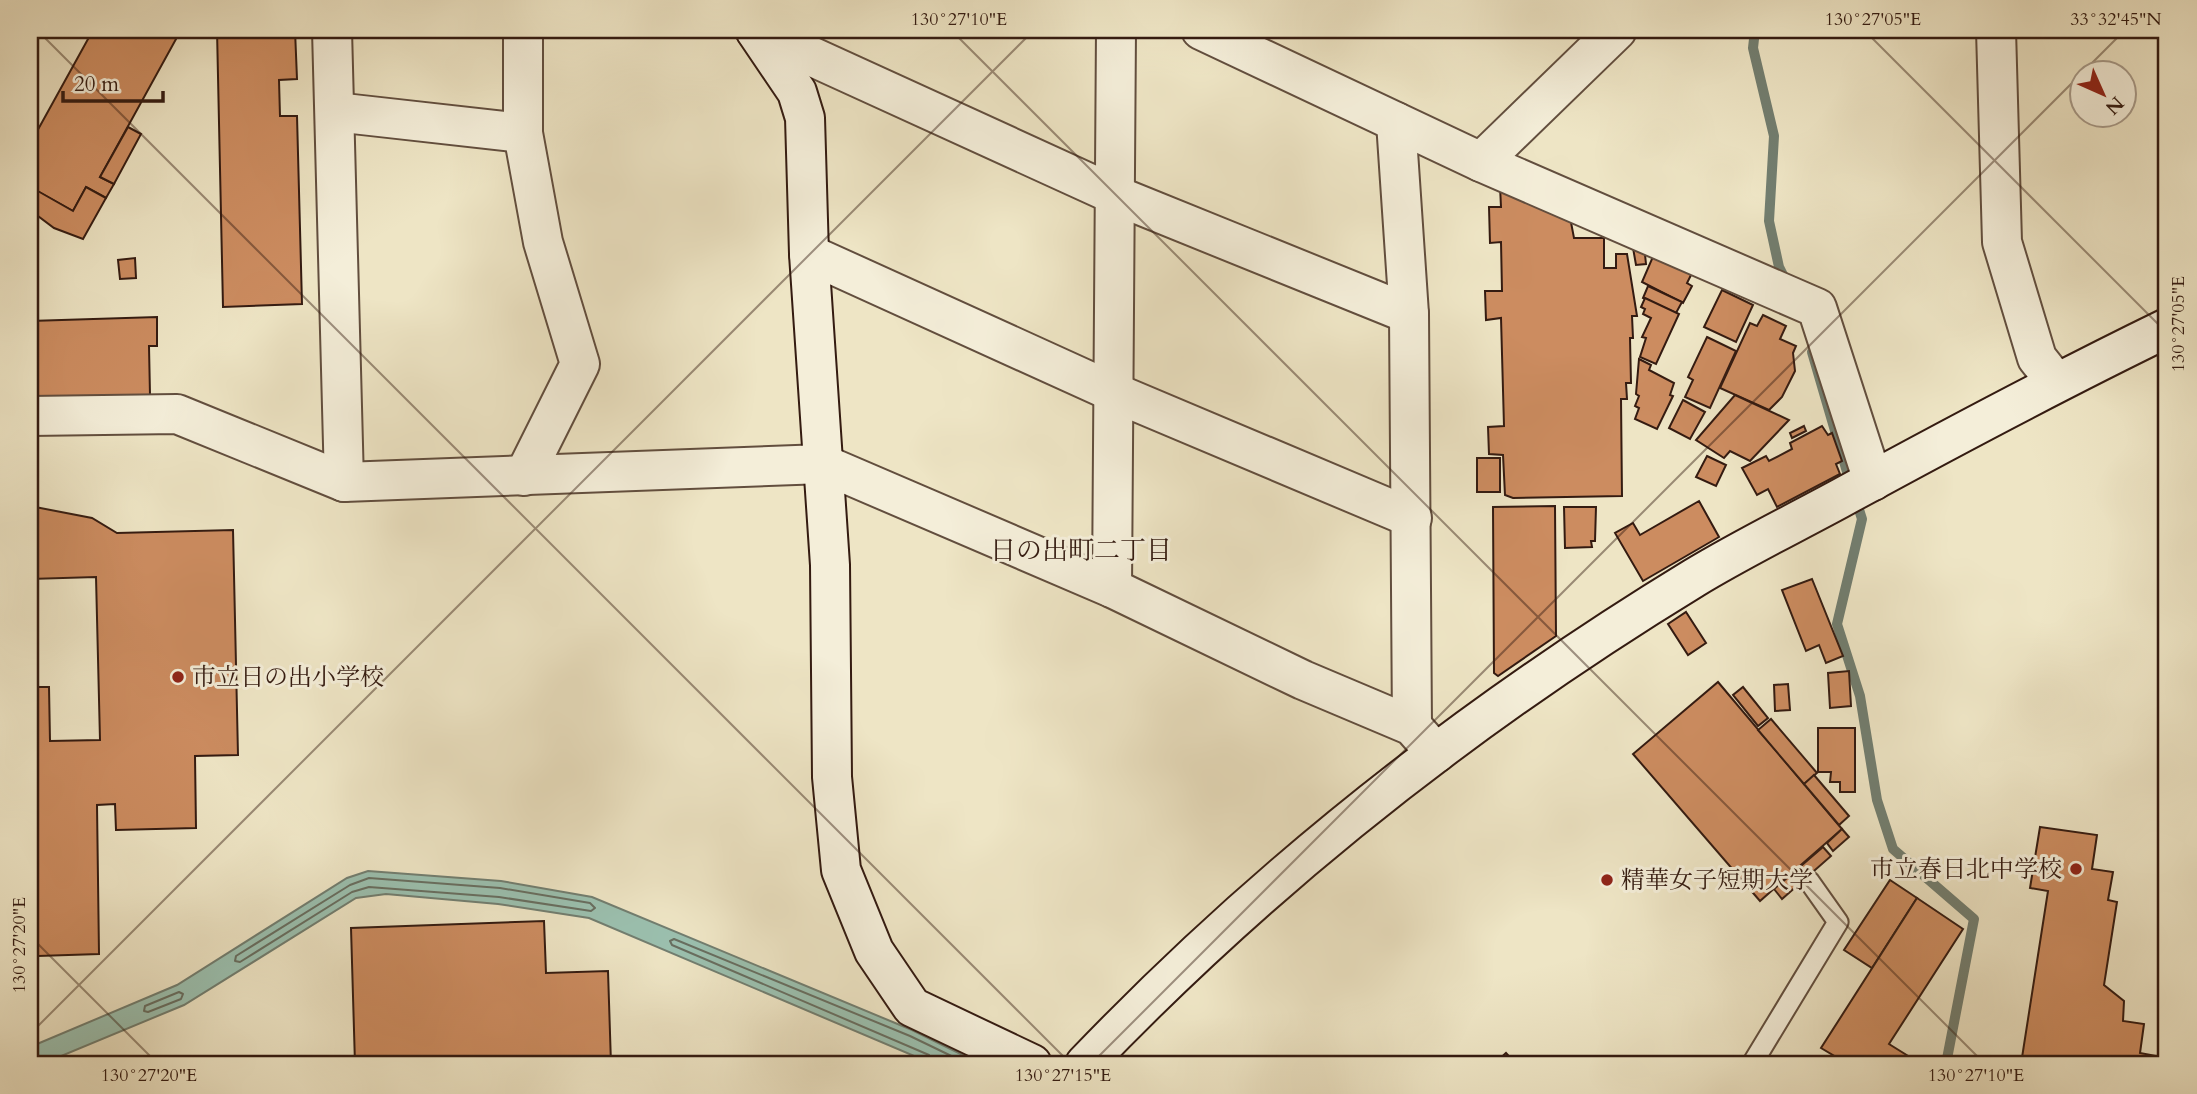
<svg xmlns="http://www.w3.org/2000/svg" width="2197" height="1094" font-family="Cardo,'Noto Serif JP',serif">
	<rect width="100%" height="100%" fill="#eee5c5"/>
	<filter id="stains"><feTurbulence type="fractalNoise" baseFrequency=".00286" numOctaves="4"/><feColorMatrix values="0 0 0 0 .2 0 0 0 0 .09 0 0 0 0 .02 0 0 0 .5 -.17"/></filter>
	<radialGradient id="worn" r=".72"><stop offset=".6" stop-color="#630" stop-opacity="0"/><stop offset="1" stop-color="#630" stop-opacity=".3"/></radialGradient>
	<polygon fill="#9bc0af" stroke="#727e70" stroke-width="2" points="368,871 501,881 592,897 912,1030 981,1064 933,1064 589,918 498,904 386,894 356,898 184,1005 42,1064 30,1064 30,1047 177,985 347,878"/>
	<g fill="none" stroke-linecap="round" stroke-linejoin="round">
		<g stroke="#686e60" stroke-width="2">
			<polygon points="369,878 500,888 590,903 595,908 591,911 499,897 369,887 352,892 240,962 235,961 236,956 350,885"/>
			<polygon points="179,992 183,994 181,999 148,1012 144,1011 145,1006"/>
			<polyline points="934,1064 929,1055 672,945 670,941 674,939 910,1036 968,1064"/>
		</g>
		<g stroke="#727e70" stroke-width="10">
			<polyline points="1755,30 1753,48 1774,136 1769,221 1779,267 1787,283"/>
			<polyline points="1812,352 1850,482"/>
			<polyline points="1856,500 1862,519 1837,624 1860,696 1877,800 1893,849 1974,919 1946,1064"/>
		</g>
	</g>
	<g fill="#cc8c60" stroke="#341b11" stroke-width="2">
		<polygon points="93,30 181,30 100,177 114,184 106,198 86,187 73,211 30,187 30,144"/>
		<polygon points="217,30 295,30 297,79 279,80 280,116 297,116 302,304 223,307"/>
		<polygon points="128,127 141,134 114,184 100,177"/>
		<polygon points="1500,186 1569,212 1574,238 1604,238 1604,268 1616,268 1616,254 1627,254 1637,316 1632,316 1633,338 1630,338 1631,383 1626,383 1627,399 1621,399 1622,496 1513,498 1505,495 1503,455 1489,454 1488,427 1504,426 1501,318 1486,320 1485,291 1502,291 1501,242 1490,243 1489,207 1501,207"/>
		<polygon points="86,187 106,198 83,239 54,228 30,210 30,201 36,190 73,211"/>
		<polygon points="1632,242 1644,245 1646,264 1636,265"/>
		<polygon points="1655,252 1691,275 1687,283 1692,286 1683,303 1642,282"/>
		<polygon points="135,258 136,278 120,279 118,260"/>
		<polygon points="1648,286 1682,302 1676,313 1643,298"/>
		<polygon points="1722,290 1753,305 1736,342 1704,327"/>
		<polygon points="1645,298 1679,314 1656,364 1640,357 1646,338 1642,337 1651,318 1643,314 1645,309 1641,307"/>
		<polygon points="1763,315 1786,326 1780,339 1796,346 1793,353 1795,371 1782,397 1769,410 1720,388 1750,323 1757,326"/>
		<polygon points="157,317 157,346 149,346 150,395 30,399 30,321"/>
		<polygon points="1707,337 1736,351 1710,408 1685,397 1693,380 1688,377"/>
		<polygon points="1639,359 1651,365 1649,370 1674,383 1670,395 1673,396 1657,429 1635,419 1639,408 1635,406 1639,396 1636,394"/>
		<polygon points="1735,395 1789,420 1750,461 1730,451 1724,458 1696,440"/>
		<polygon points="1683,400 1705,412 1690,439 1669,428"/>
		<polygon points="1804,426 1806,431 1792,438 1790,433"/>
		<polygon points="1822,426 1828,435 1832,433 1842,461 1836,464 1840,474 1777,507 1768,489 1757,495 1742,468 1766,456 1769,461 1792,449 1790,443"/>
		<polygon points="1707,456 1726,465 1716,486 1696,477"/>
		<rect x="1477" y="458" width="23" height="34"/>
		<polygon points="1699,501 1719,537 1643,581 1615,533 1633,523 1640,535"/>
		<polygon points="30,506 92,518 117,533 233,530 238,755 195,756 196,828 116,830 115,804 97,805 99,954 38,956 34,792 30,792 30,687 49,687 50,741 100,740 96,577 30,579"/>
		<polygon points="1555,506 1556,636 1498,676 1494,673 1493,507"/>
		<polygon points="1564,507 1596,507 1595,541 1591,541 1592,547 1565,548"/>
		<polygon points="1812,579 1843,656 1826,663 1819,645 1806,651 1782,590"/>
		<polygon points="1686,612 1706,643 1688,655 1668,624"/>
		<polygon points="1849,671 1851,706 1830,708 1828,673"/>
		<polygon points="1718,682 1842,829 1760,901 1633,754"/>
		<polygon points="1788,684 1790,710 1775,711 1774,685"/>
		<polygon points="1743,687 1768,718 1758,726 1733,695"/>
		<polygon points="1771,719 1817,773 1804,784 1758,730"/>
		<polygon points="1818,728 1855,728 1855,792 1840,792 1840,782 1830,782 1831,772 1818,772"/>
		<polygon points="1814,775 1849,816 1839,825 1804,784"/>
		<polygon points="2040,827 2097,835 2092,869 2113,872 2108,900 2117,902 2104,985 2124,1001 2123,1021 2144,1024 2140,1053 2167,1058 2167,1064 2021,1064 2048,891 2030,888"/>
		<polygon points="1842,829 1849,837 1833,851 1827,843"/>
		<polygon points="1823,847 1831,856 1782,899 1774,889"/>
		<polygon points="1890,880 1917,898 1872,968 1844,950"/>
		<polygon points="1917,898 1963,929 1889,1044 1921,1064 1839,1064 1841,1060 1821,1048"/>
		<polygon points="544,921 546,973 608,971 611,1064 355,1064 351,928"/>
		<polygon points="1506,1053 1516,1064 1494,1064"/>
	</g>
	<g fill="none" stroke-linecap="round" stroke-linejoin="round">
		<g stroke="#624e3e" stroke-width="23">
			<polyline id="lane" points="1752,1064 1838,922 1809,881"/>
		</g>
		<g stroke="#624e3e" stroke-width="42">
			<g id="street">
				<polyline points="332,30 344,482"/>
				<polyline points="523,30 523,133 543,242 580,364 524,476"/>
				<polyline points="1201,30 1481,162 1817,308 1873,481"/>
				<polyline points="1996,30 2002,242 2037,358 2056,382"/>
				<polyline points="756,31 1115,195 1409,314"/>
				<polyline points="335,112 523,133"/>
				<polyline points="1396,122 1409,314 1412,726"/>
				<polyline points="1481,162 1617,30"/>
				<polyline points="809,254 1113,392 1412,518"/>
				<polyline points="30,416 177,414 344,482 823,464 1112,588 1303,680 1412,726 1436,753"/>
				<polyline points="1112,588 1116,30"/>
			</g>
		</g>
		<g stroke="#341b11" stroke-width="42">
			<g id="secondary">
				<polyline points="755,30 797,92 805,118 809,254 830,565 832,777 841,870 874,951 912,1007 1032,1064"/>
				<path d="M1085 1064C1265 876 1471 714 1694 578 1740 550 1791 525 1839 499 1947 440 2056 382 2167 328"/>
			</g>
		</g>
		<use href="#lane" stroke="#f4eed9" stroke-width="19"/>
		<use href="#street" stroke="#f4eed9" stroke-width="38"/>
		<use href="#secondary" stroke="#f4eed9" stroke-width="38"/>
	</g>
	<path fill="none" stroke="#341b11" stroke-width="2" stroke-opacity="0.45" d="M37 30 1071 1064M951 30 1985 1064M1864 30 2167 333M30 936 158 1064M30 1034 1034 30M1091 1064 2125 30"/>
	<g fill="#8f2418" stroke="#f4eed9" stroke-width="2.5">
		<circle cx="178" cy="677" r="7"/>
		<circle cx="2076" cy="869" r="7"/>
		<circle cx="1607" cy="880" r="7"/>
	</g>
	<g text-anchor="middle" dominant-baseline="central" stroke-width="6" stroke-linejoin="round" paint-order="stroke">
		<g font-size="24" fill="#341b11" stroke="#f4eed9" text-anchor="start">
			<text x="192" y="677">市立日の出小学校</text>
			<text x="2062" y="869" text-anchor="end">市立春日北中学校</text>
			<text x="1621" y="880">精華女子短期大学</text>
		</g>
		<g font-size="26" fill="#341b11" stroke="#f4eed9">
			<text x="1081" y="550">日の出町二丁目</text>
		</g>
	</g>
	<rect width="2197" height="1094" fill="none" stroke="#eee5c5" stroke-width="77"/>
	<g transform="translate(2103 94) rotate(135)"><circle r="33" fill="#f4eed9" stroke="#a79a89" stroke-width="2"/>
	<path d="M0-5L12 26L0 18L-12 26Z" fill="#8f2418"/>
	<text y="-10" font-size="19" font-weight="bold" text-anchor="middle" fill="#341b11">N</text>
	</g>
	<path d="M63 91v10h100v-10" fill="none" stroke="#341b11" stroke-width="3.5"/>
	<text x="74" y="91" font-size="21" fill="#341b11" stroke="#f4eed9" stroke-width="5" paint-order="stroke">20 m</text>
	<rect x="38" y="38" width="2120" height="1018" fill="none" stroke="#341b11" stroke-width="2.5"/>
	<g font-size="18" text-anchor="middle" fill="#341b11">
		<text x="959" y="25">130°27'10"E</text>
		<text x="1873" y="25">130°27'05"E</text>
		<text x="2116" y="25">33°32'45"N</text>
		<text transform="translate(2178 324) rotate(-90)" y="6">130°27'05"E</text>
		<text transform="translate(19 945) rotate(-90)" y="6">130°27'20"E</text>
		<text x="149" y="1081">130°27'20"E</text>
		<text x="1063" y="1081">130°27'15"E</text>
		<text x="1976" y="1081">130°27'10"E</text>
	</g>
	<rect width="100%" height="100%" filter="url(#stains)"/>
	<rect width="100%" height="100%" fill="url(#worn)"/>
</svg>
